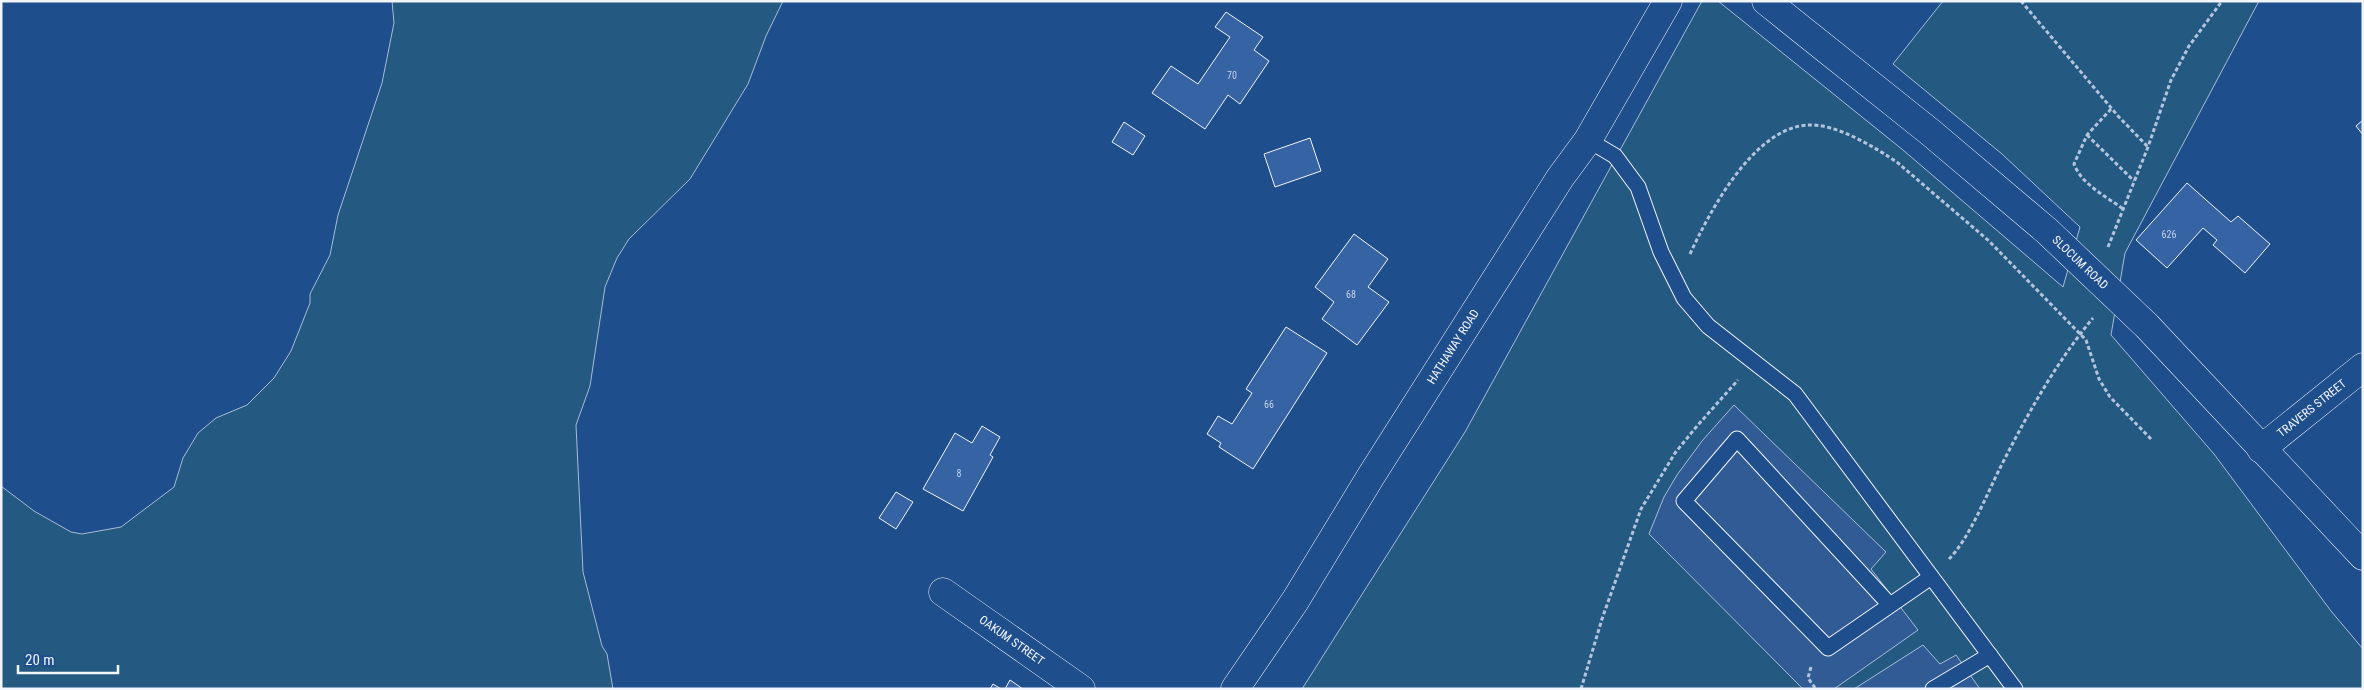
<svg xmlns="http://www.w3.org/2000/svg" width="2364" height="690" font-family="'Roboto Condensed',sans-serif">
	<rect width="100%" height="100%" fill="#1f4e8c"/>
	<g fill="#245a82" stroke="#a8bbd7">
		<polygon points="392,1 783,1 766,36 748,84 690,179 629,239 617,258 605,287 590,386 576,425 583,572 602,646 607,654 613,689 1,689 1,486 34,511 71,532 82,534 121,527 174,487 183,458 198,433 216,418 247,405 274,378 291,351 310,303 310,294 330,255 338,215 382,83 394,23"/>
		<polygon points="1702,1 1718,1 1903,150 2063,287 2080,227 2002,154 1893,64 1943,1 2259,1 2125,253 2111,335 2214,454 2331,611 2363,649 2363,689 1302,689 1465,432"/>
	</g>
	<g fill="#305b95" stroke="#a8bbd7">
		<polygon points="1734,405 1886,552 1871,569 1918,630 1834,689 1803,689 1649,534 1664,497 1677,475 1702,441"/>
		<polygon points="1923,645 1940,664 1956,655 1980,689 1854,689"/>
	</g>
	<g fill="#3563a3" stroke="#f2f6ff">
		<polygon points="1226,12 1263,37 1254,50 1269,61 1240,104 1228,95 1205,129 1152,93 1171,66 1198,84 1230,37 1215,27"/>
		<polygon points="2363,120 2363,135 2356,126"/>
		<polygon points="1124,122 1145,136 1133,155 1112,142"/>
		<polygon points="1310,138 1321,171 1275,187 1264,154"/>
		<polygon points="2187,183 2231,222 2238,216 2270,244 2245,273 2213,245 2217,240 2203,228 2167,268 2136,240"/>
		<polygon points="1354,234 1388,259 1368,287 1389,302 1357,345 1322,319 1334,302 1315,287"/>
		<polygon points="1286,327 1327,353 1253,469 1219,447 1221,443 1207,434 1218,416 1232,424 1252,393 1246,389"/>
		<polygon points="982,426 1000,437 990,455 993,457 963,511 923,489 955,433 972,443"/>
		<polygon points="896,492 913,502 896,529 879,518"/>
		<polygon points="1010,680 1023,689 1005,689"/>
		<polygon points="993,684 1001,689 990,689"/>
	</g>
	<g fill="none" stroke-linecap="round" stroke-linejoin="round">
		<g stroke="#f2f6ff" stroke-width="17">
			<g id="lane">
				<polyline points="1588,140 1615,156 1638,187 1661,252 1684,298 1708,326 1795,394 2015,689"/>
				<polyline points="1890,605 1737,439 1684,501 1828,648 1931,577"/>
				<polyline points="1933,689 1990,655"/>
			</g>
		</g>
		<g stroke="#f2f6ff" stroke-width="29">
			<g id="street">
				<path id="s1" d="M2261 449 2363 367"/>
				<path id="s2" d="M943 592 1081 689"/>
			</g>
		</g>
		<g stroke="#f2f6ff" stroke-width="29">
			<g id="secondary">
				<path id="s3" d="M1766 1 1930 132 2047 231 2147 326 2363 556"/>
				<path id="s4" d="M1235 689 1295 601 1371 476 1560 178 1588 140 1668 1"/>
			</g>
		</g>
		<g stroke="#b3c4dc" stroke-width="3" stroke-dasharray="4 2.5" stroke-linecap="butt">
			<polyline points="2021,1 2118,116 2148,147"/>
			<path d="M2111 109 2087 135 2074 164C2082 185 2106 196 2123 209"/>
			<polyline points="2087,135 2134,181"/>
			<polyline points="2108,247 2148,147 2171,80 2189,46 2222,1"/>
			<path d="M1690 254C1710 211 1753 129 1807 125 1835 123 1875 147 1898 163L1989 241 2086 340 2099 379 2110 397 2152 440"/>
			<path d="M1949 559C1969 539 1987 494 2000 468 2027 415 2055 364 2093 318"/>
			<polyline points="1811,667 1808,678 1816,689"/>
			<polyline points="1581,689 1602,619 1641,509 1675,453 1697,426 1738,380"/>
		</g>
		<use href="#lane" stroke="#1f4e8c" stroke-width="15"/>
		<use href="#street" stroke="#1f4e8c" stroke-width="28"/>
		<use href="#secondary" stroke="#1f4e8c" stroke-width="28"/>
	</g>
	<g text-anchor="middle" dominant-baseline="central" stroke-width="4" stroke-linejoin="round" paint-order="stroke">
		<g font-size="10" fill="#c3d1e8">
			<text x="1232" y="75">70</text>
			<text x="2169" y="234">626</text>
			<text x="1351" y="294">68</text>
			<text x="1269" y="404">66</text>
			<text x="959" y="473">8</text>
		</g>
		<g font-size="12" fill="#f2f6ff" stroke="#1f4e8c">
			<text stroke="none"><textPath href="#s3" startOffset="409">SLOCUM ROAD</textPath></text>
			<text stroke="none"><textPath href="#s4" startOffset="406">HATHAWAY ROAD</textPath></text>
			<text stroke="none"><textPath href="#s1" startOffset="65">TRAVERS STREET</textPath></text>
			<text stroke="none"><textPath href="#s2" startOffset="84">OAKUM STREET</textPath></text>
		</g>
	</g>
	<rect width="2364" height="690" fill="none" stroke="#f2f6ff" stroke-width="5"/>
	<path d="M18 665v8h100v-8" fill="none" stroke="#f2f6ff" stroke-width="2.5"/>
	<text x="25" y="665" font-size="15" fill="#f2f6ff" stroke="#1f4e8c" stroke-width="4" paint-order="stroke">20 m</text>
</svg>
